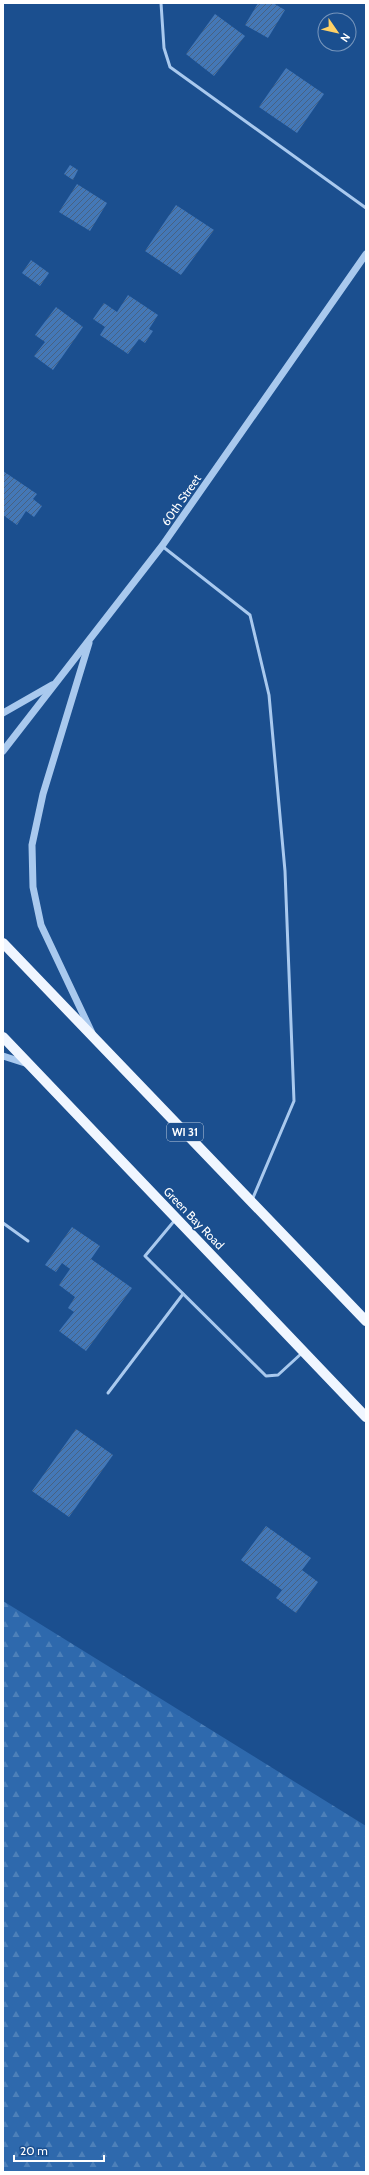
<svg xmlns="http://www.w3.org/2000/svg" width="369" height="2175" font-family="Cabin,sans-serif">
	<defs>
		<pattern id="forest-firs" width="22" height="20" patternUnits="userSpaceOnUse"><rect width="22" height="20" fill="#2e69ad"/><path d="M5 1l3.5 6h-7zM16 11l3.5 6h-7z" fill="#4d80b9"/></pattern>
		<pattern id="building-hatch" width="6" height="6" patternUnits="userSpaceOnUse"><rect width="6" height="6" fill="#4478b7"/><path d="M-1 1l2-2M0 6l6-6M5 7l2-2" fill="none" stroke="#486282"/></pattern>
	</defs>
	<rect width="100%" height="100%" fill="#1b4f8f"/>
	<polygon fill="url(#forest-firs)" points="3,1601 366,1826 366,2172 3,2172"/>
	<g fill="url(#building-hatch)">
		<polygon points="258,3 273,3 285,10 268,38 245,25"/>
		<polygon points="215,14 245,36 214,76 186,54"/>
		<polygon points="286,68 324,94 297,133 259,107"/>
		<polygon points="70,165 78,170 73,180 64,174"/>
		<polygon points="77,184 107,203 90,231 59,212"/>
		<polygon points="176,205 214,230 181,275 145,251"/>
		<polygon points="31,260 49,273 40,286 22,273"/>
		<polygon points="128,295 158,315 149,329 153,331 145,343 139,339 128,354 100,335 105,327 93,319 104,303 117,312"/>
		<polygon points="56,307 83,327 53,370 34,356 45,342 35,335"/>
		<polygon points="3,471 37,494 33,499 42,506 34,517 26,511 17,525 3,515"/>
		<polygon points="72,1227 100,1246 91,1259 132,1288 86,1351 59,1331 74,1312 68,1308 75,1297 59,1285 70,1269 62,1263 56,1272 45,1265"/>
		<polygon points="76,1429 113,1455 69,1517 32,1491"/>
		<polygon points="266,1526 311,1558 302,1570 318,1582 296,1613 276,1598 282,1590 241,1560"/>
	</g>
	<g fill="none" stroke-linecap="round" stroke-linejoin="round">
		<g stroke="#a9c9ee" stroke-width="3">
			<polyline points="161,3 164,48 170,67 366,208"/>
			<polyline points="162,546 250,615 269,695 285,871 294,1101 252,1200"/>
			<polyline points="175,1220 145,1256 266,1376 278,1375 302,1353"/>
			<polyline points="3,1223 28,1241"/>
			<polyline points="108,1393 183,1294"/>
		</g>
		<g stroke="#a9c9ee" stroke-width="7">
			<polyline points="89,643 43,794 32,845 33,887 41,925 92,1033"/>
			<polyline points="3,713 52,685"/>
			<polyline points="3,751 162,546 366,254"/>
			<polyline points="3,1056 28,1064"/>
		</g>
		<g stroke="#f0f6ff" stroke-width="10">
			<polyline points="3,943 366,1321"/>
			<polyline points="3,1037 366,1417"/>
		</g>
	</g>
	<g text-anchor="middle" dominant-baseline="central" stroke-width="3" stroke-linejoin="round" paint-order="stroke">
		<rect fill="#1b4f8f" stroke="#bbcadd" stroke-width="1" x="167" y="1123" width="36" height="18" rx="3"/>
		<g font-size="11" font-weight="bold" fill="#fff">
			<text x="185" y="1132">WI 31</text>
		</g>
		<g font-size="12" fill="#fff" stroke="#1b4f8f">
			<text transform="translate(181 500) rotate(-55)">60th Street</text>
			<text transform="translate(194 1218) rotate(46)">Green Bay Road</text>
		</g>
	</g>
	<rect width="369" height="2175" fill="none" stroke="#ffffff" stroke-width="8"/>
	<g transform="translate(337 32) rotate(124)"><circle r="19" fill="#1b4f8f" stroke="#7695bc"/>
	<path d="M0-3L7 15L0 10L-7 15Z" fill="#ffd166"/>
	<text y="-6" font-size="11" font-weight="bold" text-anchor="middle" fill="#ffffff">N</text>
	</g>
	<path d="M14 2155v6h90v-6" fill="none" stroke="#ffffff" stroke-width="2"/>
	<text x="20" y="2155" font-size="12" fill="#ffffff" stroke="#1b4f8f" stroke-width="3" paint-order="stroke">20 m</text>
</svg>
